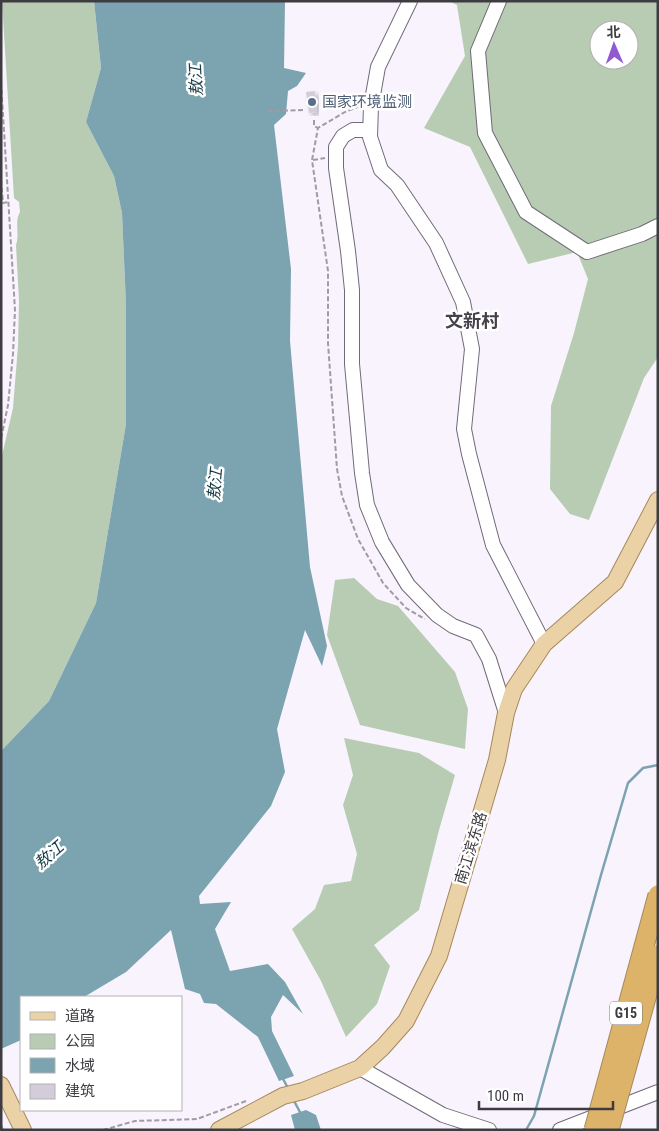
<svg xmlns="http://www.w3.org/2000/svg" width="659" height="1131" font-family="'Roboto Condensed','Noto Sans SC',sans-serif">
	<defs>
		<filter id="shadow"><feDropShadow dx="3" dy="3" stdDeviation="2.5" flood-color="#0004"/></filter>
	</defs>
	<rect width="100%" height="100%" fill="#f8f3fd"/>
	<g fill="#b7ccb2" fill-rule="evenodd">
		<path d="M2 1H94L101 68 86 122 114 176 122 213 126 305V424L96 603 49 701 1 751V460L13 408 18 346 19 301 16 245C20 234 14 222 20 212L19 202 14 198Z"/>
		<path d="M449 1H658V357L644 378 589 520 570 514 550 489 551 406 574 333 588 279 577 252 528 264 470 147 424 128 465 56 457 5ZM599 30H629V60H599Z"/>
		<polygon points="354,578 377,599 398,606 455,672 468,709 465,749 360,725 327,635 335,580"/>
		<polygon points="344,738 419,753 455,775 439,830 419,910 374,945 390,966 377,1004 346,1037 321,981 292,929 315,909 324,885 351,881 357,854 343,805 353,775"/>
	</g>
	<g fill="#7ba3b0">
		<polygon points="94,1 285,1 284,68 306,73 297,86 288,91 286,114 274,125 291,269 290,341 310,567 327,646 322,666 305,630 277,729 285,772 271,806 199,896 200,904 231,902 215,929 230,971 268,964 285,982 303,1014 283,995 271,1017 272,1031 294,1076 279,1081 258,1037 216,1004 204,1003 200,994 185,989 171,930 126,972 84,997 21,997 21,1040 1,1049 1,751 49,701 96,603 126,424 126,305 122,213 114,176 86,122 101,68"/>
		<polygon points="306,1110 316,1115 321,1130 295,1130 291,1115"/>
	</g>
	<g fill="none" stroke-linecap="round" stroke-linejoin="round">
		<g stroke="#7ba3b0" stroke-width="2.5">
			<polyline points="282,1077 289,1090"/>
			<polyline points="293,1099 301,1114"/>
			<polyline points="526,1130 534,1116 601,875 628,783 643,768 658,765"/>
		</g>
	</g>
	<polygon fill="#d2cdd9" filter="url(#shadow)" points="315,91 317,112 309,113 306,92"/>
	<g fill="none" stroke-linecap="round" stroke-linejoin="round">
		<g stroke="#706b76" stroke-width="16">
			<g id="minor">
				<polyline points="410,1 378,67 371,106 370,137 381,170 397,185 436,243 463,302 472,349 464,429 469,454 493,545 544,644"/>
				<polyline points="499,1 478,51 485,133 526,212 587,252 642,234 658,226"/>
				<polyline points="363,130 353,130 343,136 336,147 336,168 348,251 352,290 352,364 362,473 367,505 382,542 408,585 437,615 453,626 476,635 489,659 506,713"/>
				<polyline points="360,1068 443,1115 489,1130"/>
				<polyline points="560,1130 658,1092"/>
			</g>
		</g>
		<g stroke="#a5895c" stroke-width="18">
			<g id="major">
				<polyline points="1,1085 23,1130"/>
				<polyline points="219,1130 283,1096 303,1091 360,1068 383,1047 406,1021 439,956 497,760 506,713 514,689 544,644 615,582 658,500"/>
			</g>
		</g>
		<g stroke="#a09ca4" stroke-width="2" stroke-dasharray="5 2.5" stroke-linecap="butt">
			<polyline points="1,82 15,310 13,354 8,405 1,439"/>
			<polyline points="360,106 345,112 318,128 312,160 328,271 328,343 337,469 342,496 358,539 383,583 406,608 425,619"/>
			<polyline points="268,111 305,110"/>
			<polyline points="314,120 314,126 318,128"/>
			<polyline points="313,160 325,158"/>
			<polyline points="1,180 3,203 9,202"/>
			<polyline points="1,1125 3,1130"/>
			<polyline points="103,1130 135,1121 197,1119 246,1101"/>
		</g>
		<use href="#minor" stroke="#fff" stroke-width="14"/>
		<use href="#major" stroke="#ebd1a6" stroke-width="16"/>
		<g stroke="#a5895c" stroke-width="21" stroke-linecap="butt">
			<g id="highway-bridge">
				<polyline points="594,1130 658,895"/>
				<polyline points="609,1130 658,955"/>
			</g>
		</g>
		<use href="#highway-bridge" stroke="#ddb36a" stroke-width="19"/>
	</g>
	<circle fill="#5c6f8a" stroke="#fff" stroke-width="2" cx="312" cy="102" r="5"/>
	<g text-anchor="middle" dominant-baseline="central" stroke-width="5" stroke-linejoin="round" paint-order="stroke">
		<rect fill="#fff" stroke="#78767a" stroke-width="1" x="610" y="1001.5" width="32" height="23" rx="4"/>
		<g font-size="14" font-weight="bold" fill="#3e3c41">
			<text x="626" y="1013">G15</text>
		</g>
		<g font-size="15" fill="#4e5e75" stroke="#fff" text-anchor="start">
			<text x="322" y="102">国家环境监测</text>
		</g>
		<g font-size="15" fill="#3e3c41" stroke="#fff">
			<text transform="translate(471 848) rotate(-73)">南江滨东路</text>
		</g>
		<g font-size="16" font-style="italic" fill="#153b45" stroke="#fff">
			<text transform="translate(196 80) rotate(-93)">敖江</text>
			<text transform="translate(215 484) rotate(-85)">敖江</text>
			<text transform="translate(49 855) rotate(-41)">敖江</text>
		</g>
		<g font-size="18" font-weight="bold" fill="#45404a" stroke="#fff">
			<text x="472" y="320">文新村</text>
		</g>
	</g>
	<rect width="659" height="1131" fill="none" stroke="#3e3c41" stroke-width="5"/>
	<rect x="20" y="996" width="162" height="115" fill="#ffffff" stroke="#b2b1b3"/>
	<rect x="30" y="1012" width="25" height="8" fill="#ebd1a6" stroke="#b2b1b3"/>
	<text x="65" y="1021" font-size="15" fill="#3e3c41">道路</text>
	<rect x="30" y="1034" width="25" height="15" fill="#b7ccb2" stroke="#b2b1b3"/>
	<text x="65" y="1046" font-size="15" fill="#3e3c41">公园</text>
	<rect x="30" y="1058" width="25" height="15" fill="#7ba3b0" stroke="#b2b1b3"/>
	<text x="65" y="1071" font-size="15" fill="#3e3c41">水域</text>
	<rect x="30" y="1084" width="25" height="15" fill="#d2cdd9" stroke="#b2b1b3"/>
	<text x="65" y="1096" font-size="15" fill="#3e3c41">建筑</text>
	<g transform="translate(614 45) rotate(358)"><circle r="24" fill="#ffffff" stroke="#b2b1b3"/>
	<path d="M0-4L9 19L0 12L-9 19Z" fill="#915ad3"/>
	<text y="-8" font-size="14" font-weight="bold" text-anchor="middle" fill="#3e3c41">北</text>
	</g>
	<path d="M479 1101v8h134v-8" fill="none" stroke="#3e3c41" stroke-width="2.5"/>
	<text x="487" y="1101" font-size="15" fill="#3e3c41" stroke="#ffffff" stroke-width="4" paint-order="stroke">100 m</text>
</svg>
